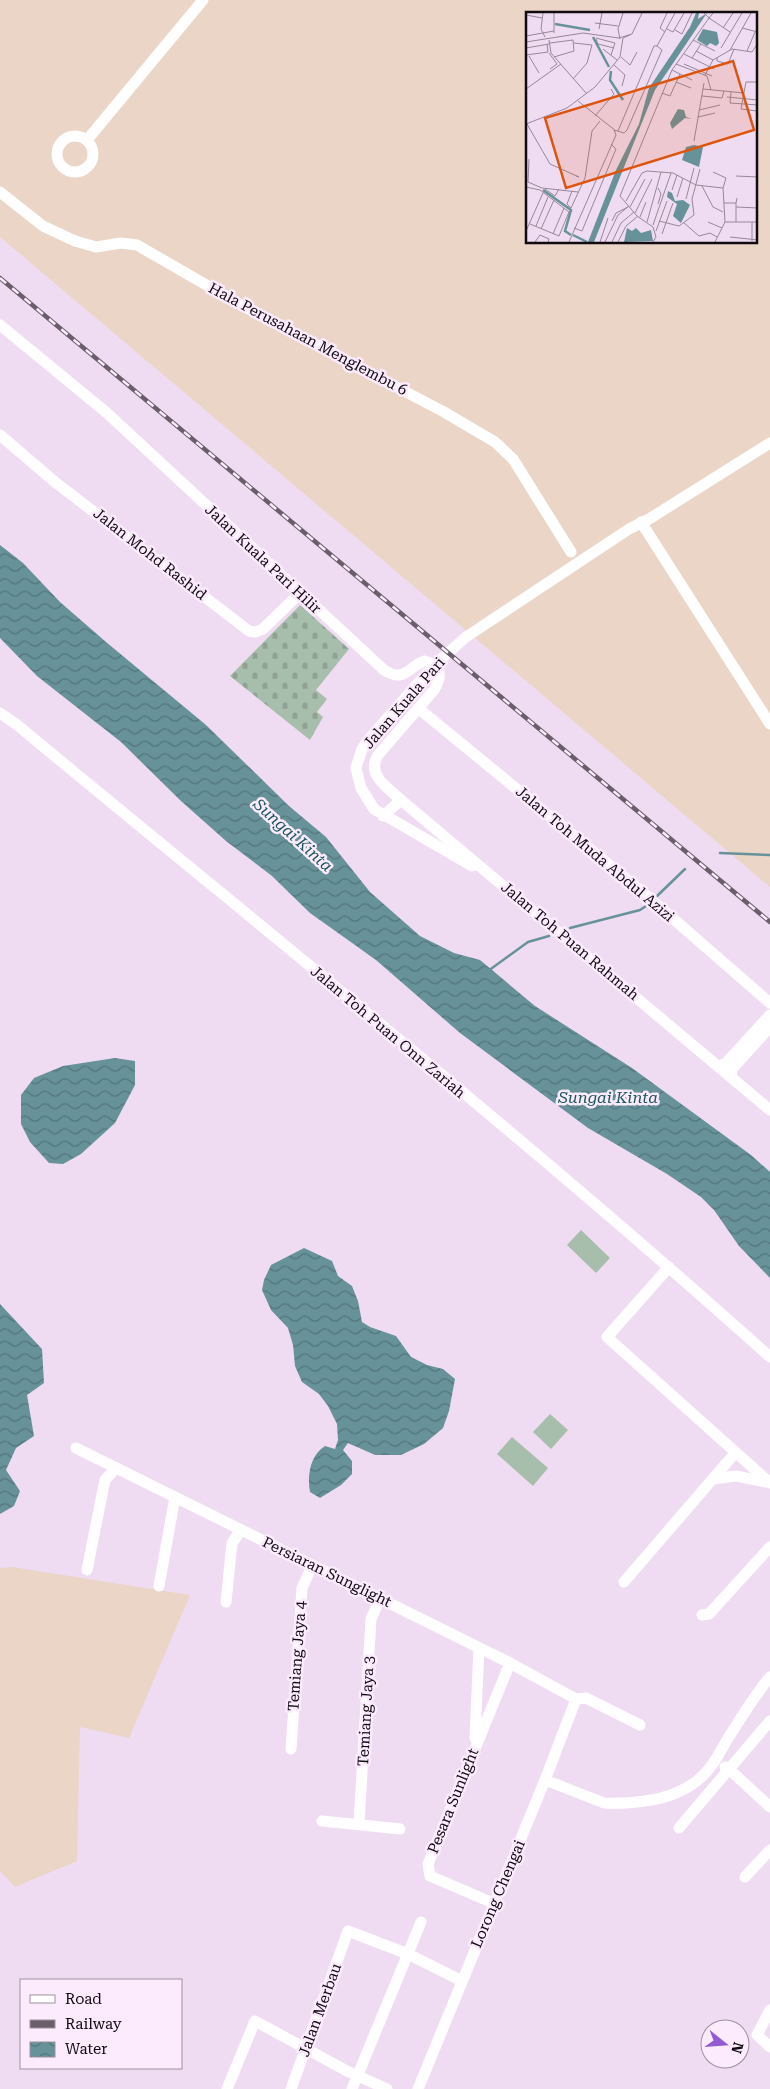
<svg xmlns="http://www.w3.org/2000/svg" width="770" height="2089" font-family="'Roboto Serif',serif">
	<defs>
		<pattern id="cemetery-stones" width="16" height="16" patternUnits="userSpaceOnUse" patternTransform="scale(1.25)"><rect width="16" height="16" fill="#a8beac"/><path d="M2 7V4a2 2 0 0 1 4 0v3zM10 15v-3a2 2 0 0 1 4 0v3z" fill="#90a293"/></pattern>
		<pattern id="water-waves" width="16" height="10" patternUnits="userSpaceOnUse" patternTransform="scale(1.25)"><rect width="16" height="10" fill="#67929a"/><path d="M0 5q4-4 8 0t8 0" fill="none" stroke="#53757c"/></pattern>
	</defs>
	<rect width="100%" height="100%" fill="#f0dcf2"/>
	<g fill="#ead5c7" fill-rule="evenodd">
		<path d="M0 0H770V887L0 237ZM528 14H756V242H528Z"/>
		<polygon points="12,1567 190,1595 129,1738 80,1727 77,1861 15,1887 0,1871 0,1568"/>
	</g>
	<polygon fill="url(#cemetery-stones)" points="300,605 349,649 316,690 327,699 317,712 323,717 310,740 230,676"/>
	<g fill="#a8beac">
		<polygon points="581,1230 610,1258 596,1273 567,1245"/>
		<polygon points="550,1414 568,1430 551,1449 533,1432"/>
		<polygon points="512,1437 548,1468 533,1486 497,1454"/>
	</g>
	<g fill="url(#water-waves)">
		<polygon points="0,545 23,563 60,602 106,642 206,725 289,806 326,837 370,892 420,936 454,953 480,960 535,1006 632,1068 751,1155 770,1172 770,1278 739,1246 714,1210 701,1197 667,1174 588,1128 460,1033 376,960 310,913 272,876 226,841 181,801 121,742 37,676 0,638"/>
		<polygon points="115,1058 135,1061 135,1085 115,1123 81,1154 63,1164 49,1163 30,1142 21,1124 21,1095 34,1078 63,1066"/>
		<path d="M304 1248 332 1261 338 1276 352 1286 358 1301 362 1322 370 1327 396 1336 411 1357 427 1365 443 1369 455 1379 449 1411 443 1428 424 1444 401 1455H375L348 1443 343 1450 352 1461V1474L341 1485 320 1498 310 1492C307 1476 310 1455 325 1446L335 1449 338 1440 337 1424 328 1406 319 1394 302 1382 295 1366 293 1345 288 1328 271 1310 262 1290 264 1280 271 1265Z"/>
		<polygon points="0,1304 42,1349 44,1383 27,1395 34,1436 16,1448 6,1470 20,1491 14,1506 0,1514"/>
	</g>
	<g fill="none" stroke-linecap="round" stroke-linejoin="round">
		<g stroke="#67929a" stroke-width="2.5">
			<polyline points="720,853 770,855"/>
			<polyline points="656,897 685,869"/>
			<polyline points="570,928 640,910 646,906"/>
			<polyline points="488,971 528,942 549,936"/>
		</g>
		<g stroke="#fff" stroke-width="11">
			<circle cx="75" cy="154" r="18"/>
			<polyline points="87,140 203,0"/>
			<polyline points="0,192 43,226 75,241 96,247 121,243 137,245 241,305 444,412 495,442 513,459 571,552"/>
			<path d="M0 325 107 413 384 670C404 683 407 668 424 661L434 664C442 672 440 680 434 690L378 755C366 775 387 787 401 800L770 1110"/>
			<polyline points="0,435 55,482 249,631 256,632 263,629 300,593"/>
			<polyline points="641,522 770,724"/>
			<polyline points="418,708 646,895 770,1003"/>
			<path d="M0 713 16 724C268 933 526 1138 770 1357"/>
			<polyline points="383,816 401,800"/>
			<polyline points="472,866 374,809 361,788 356,768 362,749 369,739 432,667 466,637 629,529 649,519 770,443"/>
			<polyline points="719,1066 726,1063 770,1015"/>
			<polyline points="731,1077 732,1069 770,1027"/>
			<polyline points="669,1267 607,1337 770,1483"/>
			<polyline points="76,1448 510,1663 576,1699"/>
			<polyline points="713,1479 736,1476 766,1482"/>
			<polyline points="87,1570 105,1480 116,1468"/>
			<polyline points="624,1582 735,1453"/>
			<polyline points="159,1586 175,1497"/>
			<polyline points="226,1602 232,1543 241,1530"/>
			<polyline points="702,1615 709,1614 770,1547"/>
			<polyline points="576,1699 586,1698 640,1725"/>
			<polyline points="475,1738 479,1648"/>
			<polyline points="291,1749 302,1588 312,1566"/>
			<polyline points="725,1767 730,1770 770,1807"/>
			<path d="M545 1780 604 1803C618 1804 631 1803 645 1801 665 1798 682 1793 698 1780 711 1770 719 1754 727 1740 741 1718 753 1697 770 1677"/>
			<polyline points="322,1821 400,1829"/>
			<polyline points="359,1824 371,1619 380,1599"/>
			<polyline points="679,1828 770,1721"/>
			<polyline points="745,1877 770,1850"/>
			<polyline points="493,1903 430,1876 428,1864 510,1663"/>
			<polyline points="770,2010 757,2035 770,2047"/>
			<polyline points="227,2089 255,2021 347,2071 387,2089"/>
			<polyline points="291,2089 348,1931 408,1954 462,1981"/>
			<polyline points="352,2089 421,1922"/>
			<polyline points="418,2089 545,1780 576,1699"/>
		</g>
		<g stroke="#6a5e6b" stroke-width="4.5">
			<polyline id="rail" points="0,278 770,922"/>
		</g>
		<use href="#rail" stroke="#fbebfc" stroke-width="2.5" stroke-dasharray="8" stroke-linecap="butt"/>
	</g>
	<g text-anchor="middle" dominant-baseline="central" stroke-width="5" stroke-linejoin="round" paint-order="stroke">
		<g font-size="15" fill="#100a11" stroke="#fbebfc">
			<text transform="translate(308 339) rotate(28)">Hala Perusahaan Menglembu 6</text>
			<text transform="translate(150 554) rotate(38)">Jalan Mohd Rashid</text>
			<text transform="translate(263 559) rotate(43)">Jalan Kuala Pari Hilir</text>
			<text transform="translate(404 703) rotate(-49)">Jalan Kuala Pari</text>
			<text transform="translate(595 854) rotate(40)">Jalan Toh Muda Abdul Azizi</text>
			<text transform="translate(570 941) rotate(40)">Jalan Toh Puan Rahmah</text>
			<text transform="translate(388 1032) rotate(40)">Jalan Toh Puan Onn Zariah</text>
			<text transform="translate(327 1572) rotate(26)">Persiaran Sunglight</text>
			<text transform="translate(297 1656) rotate(-86)">Temiang Jaya 4</text>
			<text transform="translate(366 1711) rotate(-87)">Temiang Jaya 3</text>
			<text transform="translate(453 1801) rotate(-68)">Pesara Sunlight</text>
			<text transform="translate(498 1894) rotate(-67)">Lorong Chengai</text>
			<text transform="translate(320 2010) rotate(-70)">Jalan Merbau</text>
		</g>
		<g font-size="16" font-style="italic" fill="#18565f" stroke="#fbebfc">
			<text transform="translate(293 835) rotate(42)">Sungai Kinta</text>
			<text x="608" y="1097">Sungai Kinta</text>
		</g>
	</g>
	<g transform="translate(526 12)">
		<rect width="231" height="231" fill="#f0dcf2"/>
		<path d="M170 1H173L172 7 181 1 129 78 68 230H62L90 158 113 112 123 76 164 15ZM177 17 191 20 193 31 190 34 184 31 181 34 171 28ZM152 97 158 98 160 105 166 107 159 106 146 117 144 111ZM168 133 177 135 173 155 156 148 160 135ZM142 179 146 181 149 189 157 188 164 193 155 211 147 204 151 192 141 185ZM101 216 106 219 110 216 115 221 125 218 127 229 98 230Z" fill="#67929a"/>
		<path fill="none" stroke="#67929a" stroke-width="2.5" d="M29 12 64 18M67 25 83 55M85 59 84 68 97 88M17 178 45 198 39 219 45 223M47 223 61 230"/>
		<path fill="none" stroke="#968898" stroke-width="1" d="M17 1 15 17 19 25M28 1V21M187 1 183 6 204 20M0 3 16 6M69 11 92 14M197 16 207 1M216 16 232 20M73 17 76 1M141 17 147 20 158 1M149 18 156 22 166 1M139 20 134 16 141 1M0 24 28 19M70 26 89 31 85 43M70 27 72 32 88 36M94 27 92 17 97 1M23 28 25 41 60 81M167 28 189 39M0 30 57 21 93 26 106 22 116 1M24 31 47 28 48 39 28 45M0 36 23 32M195 36 216 1M77 37 91 48M204 38 225 1M170 39 187 48M221 39 229 20M23 41 31 52 24 57M158 42 188 57M0 43 22 40 21 32M3 44 13 61M95 45 104 53 111 40M166 46 175 32M191 46V49L202 52 208 37M150 52 181 64 185 78M158 52 186 64M88 53 99 63 96 74M146 58 166 68M179 63 187 48 206 37 226 40 232 31M47 67 61 51 66 33 48 31M150 70 165 76M0 77 35 52M177 77 218 81M205 80 204 91 232 93M136 81 144 84 154 62M176 84 196 86 198 79M201 85 232 88M52 89 90 119M173 98 194 93M231 99 215 97 220 70H232M69 104 88 82 85 77M172 105 189 101M0 112 41 96 69 75 94 45 97 26 104 23M1 112 24 152 53 165 50 164M92 119 128 34H131L149 1M168 129 178 71M187 160 200 166 197 176 199 210 189 230M210 164 232 165M2 170 16 176 52 180M2 170 3 147M176 174 187 195 197 200M0 175 14 178 43 200 33 224 4 212M132 176 135 182 132 192M19 177 29 184 33 177M146 178 151 163M46 179 41 192 45 196 59 166 66 119 74 109M151 185 157 166M160 187 168 156M100 189 116 161 121 159 147 161 170 173 197 176M198 191H210L211 186M210 191V210M104 195 119 167M210 195 232 196M109 201 126 167M114 205 120 190M86 209 90 201 102 195M133 209 153 214 168 203 166 187 174 157M121 210 135 160M157 210 173 224 184 221 191 225M182 210 196 216M199 210H232M226 210V229M127 213 145 161M10 214 22 185M48 216 56 219 90 137 85 132M15 217 28 188M0 219 17 181M130 219 141 189M27 222 38 196M136 222 147 191M204 225 232 228M9 230 14 223 23 227 22 230M43 230 90 123 88 118 98 121 101 118 136 38 131 34M74 230 82 206M79 230 92 203 103 194M86 230 95 211 108 200M92 230 100 214 112 204M127 230 130 225 127 215 111 204 94 184 146 58 183 6 178 1"/>
		<path fill="#dd550c" fill-opacity="0.15" stroke="#dd550c" stroke-width="2.5" d="M207 49 228 118 40 176 19 106Z"/>
		<rect width="231" height="231" fill="none" stroke="#100a11" stroke-width="2.5"/>
	</g>
	<rect x="20" y="1979" width="162" height="90" fill="#fbebfc" stroke="#9d919e"/>
	<rect x="30" y="1995" width="25" height="8" fill="#ffffff" stroke="#9d919e"/>
	<text x="65" y="2004" font-size="15" fill="#100a11">Road</text>
	<rect x="30" y="2020" width="25" height="8" fill="#6a5e6b" stroke="#9d919e"/>
	<text x="65" y="2029" font-size="15" fill="#100a11">Railway</text>
	<rect x="30" y="2042" width="25" height="15" fill="url(#water-waves)" stroke="#9d919e"/>
	<text x="65" y="2054" font-size="15" fill="#100a11">Water</text>
	<g transform="translate(725 2044) rotate(107)"><circle r="24" fill="#fbebfc" stroke="#9d919e"/>
	<path d="M0-4L9 19L0 12L-9 19Z" fill="#925bd3"/>
	<text y="-8" font-size="14" font-weight="bold" text-anchor="middle" fill="#100a11">N</text>
	</g>
</svg>
